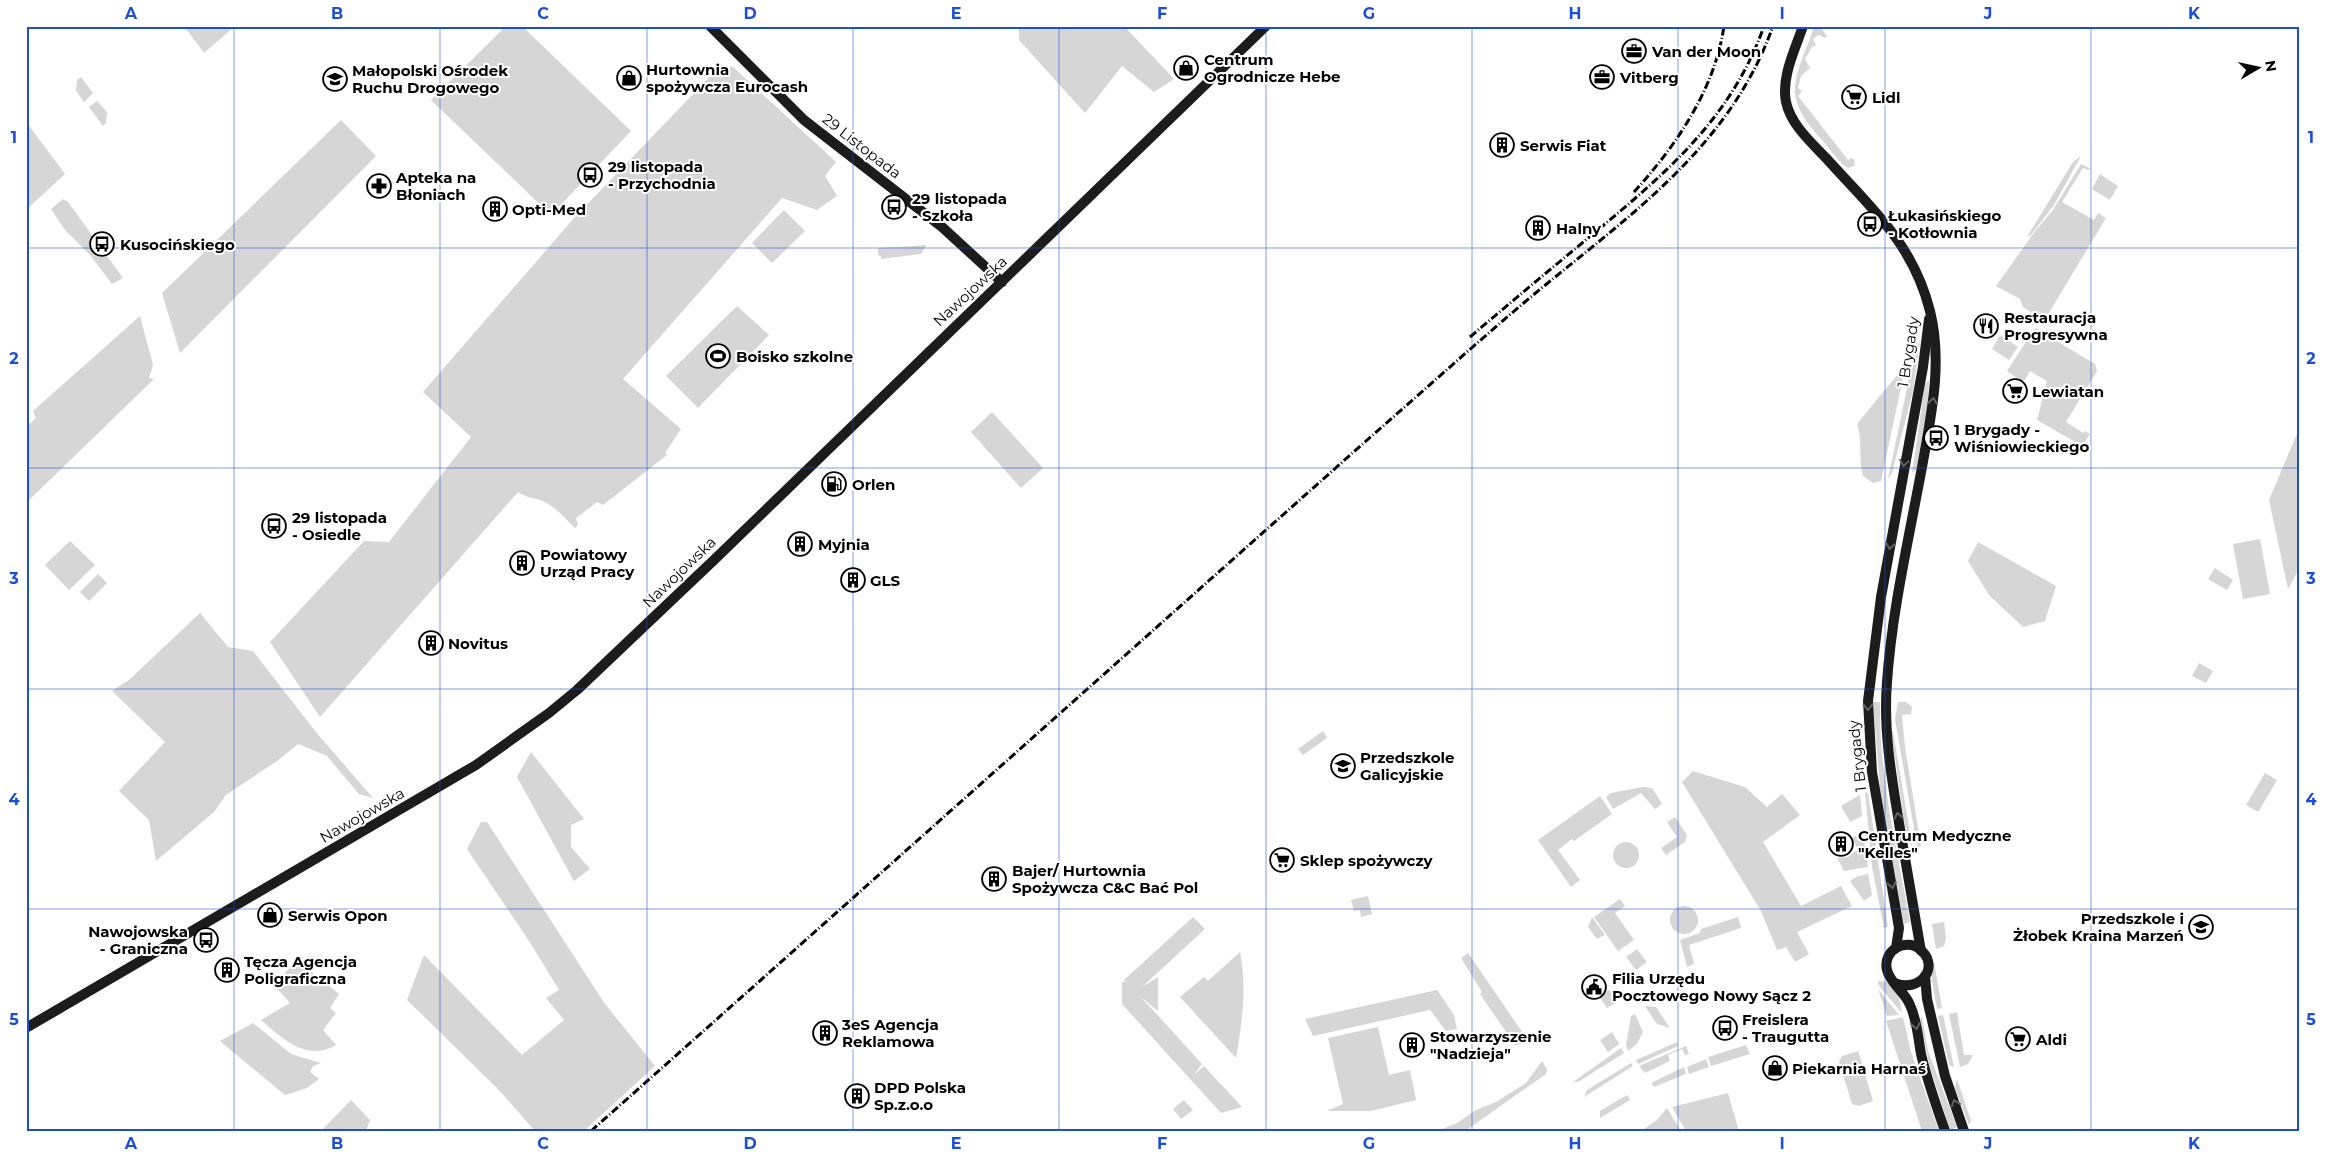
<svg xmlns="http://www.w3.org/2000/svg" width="2325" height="1157" font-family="Montserrat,sans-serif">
	<rect width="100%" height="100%" fill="#fff"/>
	<g fill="#d6d6d6">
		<polygon points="184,26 235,26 204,53"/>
		<polygon points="506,26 522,26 631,131 551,215 431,100"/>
		<polygon points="1019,26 1124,26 1174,79 1154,92 1122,66 1085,113 1019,40"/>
		<path d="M1814 27 1822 29 1827 36 1825 38 1819 35 1813 39 1816 45 1812 47 1805 59 1810 68 1801 76 1798 88 1802 91 1798 96 1848 160 1852 158 1855 161 1854 166 1848 168C1838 162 1830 149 1822 140 1779 93 1796 80 1814 27Z"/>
		<path d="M720 66 733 67 836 162 825 176 837 196 817 210 782 198 623 379 681 429 665 453 667 455 603 505 597 502 576 518 578 525 575 528C564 517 554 505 540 500 530 497 528 498 518 492L320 717 270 642 364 541 389 542 471 437 423 392 575 217Z"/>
		<polygon points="81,77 93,93 84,102 76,91 77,80"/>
		<polygon points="97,101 107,112 106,123 103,126 89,107"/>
		<polygon points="341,120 376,156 180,353 162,293"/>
		<polygon points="26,122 65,174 26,210"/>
		<polygon points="2081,156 2054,205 2031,235 2027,237 2073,162"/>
		<polygon points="2081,164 2091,169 2088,170 2083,168 2062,202 2094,220 2098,213 2106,218 2044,321 2023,307 2020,299 1996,286 2036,230 2053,210"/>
		<polygon points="2100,174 2118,186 2110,200 2092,189"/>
		<polygon points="63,199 68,202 123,278 112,284 90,255 65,230 51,209"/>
		<polygon points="784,210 805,231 772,263 752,243"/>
		<polygon points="927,245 921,254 881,259 881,256 878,255 878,248"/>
		<polygon points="737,306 769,335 698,408 666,376"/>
		<polygon points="140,316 153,365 149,378 154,379 26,503 26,427 36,418 33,411"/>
		<polygon points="2035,328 2095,364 2097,371 2066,422 2083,433 2085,431 2090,434 2082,446 2037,420 2047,381 2030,371 2025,380 2021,381 2007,371"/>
		<polygon points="2000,335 2018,347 2009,360 1992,349"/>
		<polygon points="1920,340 1913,391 1892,473 1888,479 1911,369 1916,347"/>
		<path d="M1906 364 1881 481 1873 483 1863 476C1858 458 1863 441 1857 424Z"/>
		<polygon points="1929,380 1927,412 1916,470 1912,473 1925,384"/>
		<polygon points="992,412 1043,468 1021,488 971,432"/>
		<polygon points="2299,429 2299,569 2288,589 2269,500"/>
		<polygon points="2260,539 2270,594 2243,599 2233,544"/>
		<polygon points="70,541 95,565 69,590 45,565"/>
		<polygon points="1978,542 2056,586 2045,621 2023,627 1989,595 1968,561"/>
		<polygon points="2215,568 2233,580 2227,590 2208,579"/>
		<polygon points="98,574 107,583 89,601 80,592"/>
		<polygon points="200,613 228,647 253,651 315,731 373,798 359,794 327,756 298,744 277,761 226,795 214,812 156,861 149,820 119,791 165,742 112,691 130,679"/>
		<polygon points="2199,663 2213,671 2206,683 2192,676"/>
		<path d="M1873 702H1880C1879 776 1897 850 1910 922L1904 924 1880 788Z"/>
		<polygon points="1898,702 1906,702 1912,707 1911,714 1902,715 1905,747 1921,846 1919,847 1918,852 1895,719"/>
		<polygon points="1323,731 1327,738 1303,755 1298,749"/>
		<polygon points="1891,731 1893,731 1913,851 1905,826"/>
		<polygon points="531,752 584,819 571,825 571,847 590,869 574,881 517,777"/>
		<polygon points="1693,771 1745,787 1767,807 1782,794 1800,815 1763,842 1801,906 1841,886 1852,906 1797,932 1809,954 1795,962 1786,947 1777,950 1761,911 1682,782"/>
		<polygon points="2265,773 2277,780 2258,812 2246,805"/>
		<polygon points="1643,787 1652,788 1662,804 1655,809 1641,793 1613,809 1606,797 1611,793"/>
		<polygon points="1865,792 1868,793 1888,927 1884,928 1872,867"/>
		<polygon points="1860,795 1862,816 1850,822 1841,806"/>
		<polygon points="1600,796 1612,814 1574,841 1572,839 1558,850 1580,880 1571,887 1538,840"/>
		<polygon points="1675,817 1687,835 1685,842 1666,855 1661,848 1677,837 1667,822"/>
		<polygon points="481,822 487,822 605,1004 655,1066 584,1131 535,1131 498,1089 407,1000 424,955 522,1055 564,1020 546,998 559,990 531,944 467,849"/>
		<polygon points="1863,832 1868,867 1844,871 1837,858 1848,857 1858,849 1852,838"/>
		<circle cx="1626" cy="855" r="13"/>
		<polygon points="1868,874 1872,895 1864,901 1850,881 1858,876"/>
		<polygon points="1368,896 1372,914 1361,917 1360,910 1354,911 1351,900"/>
		<polygon points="1620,899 1625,906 1615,913 1634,940 1618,951 1594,917"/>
		<circle cx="1684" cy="920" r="14"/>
		<polygon points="1193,917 1205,929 1142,987 1158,977 1158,1011 1141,997 1202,1064 1194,1075 1204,1066 1242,1107 1221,1113 1122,1004 1122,982 1126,982 1124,980"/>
		<polygon points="1592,917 1605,935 1597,939 1588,927"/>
		<polygon points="1738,917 1741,928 1689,945 1694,964 1687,967 1680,940 1700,933 1701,929"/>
		<polygon points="1944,922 1946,938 1944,946 1936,949 1932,924"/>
		<polygon points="1637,949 1647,962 1636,970 1626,957"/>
		<path d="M1240 952C1247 987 1242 1024 1236 1058L1180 997 1204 977 1208 981Z"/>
		<polygon points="1468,953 1527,1039 1523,1044 1515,1045 1480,994 1482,992 1461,958"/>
		<path d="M297 960 339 994 330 1008 336 1013 323 1030 336 1045C306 1062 283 1039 261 1020L290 1003 274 985Z"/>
		<polygon points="1934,962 1942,1008 1937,1009 1930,969"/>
		<polygon points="1878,981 1890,982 1898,993 1902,1013 1879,986"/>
		<polygon points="1878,989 1899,1015 1887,1016"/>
		<polygon points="1437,990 1454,1015 1457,1029 1446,1031 1430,1010 1313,1036 1305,1019"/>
		<polygon points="1609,990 1617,1002 1607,1008 1599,996"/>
		<polygon points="1645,1006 1656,1007 1670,1028 1657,1024"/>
		<polygon points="1957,1012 1964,1055 1973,1055 1968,1064 1960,1067 1949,1014"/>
		<polygon points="1635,1014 1643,1032 1637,1044 1628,1051 1626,1045 1631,1016"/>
		<polygon points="1943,1015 1954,1067 1949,1065 1938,1016"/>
		<polygon points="1903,1017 1911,1052 1939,1131 1922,1131 1886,1021"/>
		<polygon points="1922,1017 1928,1051 1957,1127 1950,1130 1929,1064 1920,1018"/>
		<polygon points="253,1023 291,1054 321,1063 313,1066 310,1072 319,1079 307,1088 285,1095 220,1041"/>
		<polygon points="1378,1027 1389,1075 1410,1070 1416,1100 1371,1111 1327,1111 1343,1104 1328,1038"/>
		<polygon points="1612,1032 1619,1044 1608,1052 1600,1040"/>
		<polygon points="1677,1042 1678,1046 1638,1064 1636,1060"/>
		<polygon points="1746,1045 1750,1054 1711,1066 1708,1057"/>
		<polygon points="1686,1046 1689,1054 1685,1055 1682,1049 1668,1055 1670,1061 1645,1073 1639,1066"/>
		<polygon points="1621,1048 1624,1053 1578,1082 1573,1082"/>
		<polygon points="1858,1051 1873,1101 1859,1106 1852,1104 1839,1062 1842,1056"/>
		<polygon points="1706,1059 1709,1067 1689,1074 1687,1067"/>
		<polygon points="1542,1061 1547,1069 1546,1074 1465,1131 1437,1131 1457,1123 1476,1110 1496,1102 1526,1083"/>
		<polygon points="1631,1063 1633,1066 1584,1097 1587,1090"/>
		<polygon points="1684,1067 1686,1074 1654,1087 1651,1083"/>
		<polygon points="1957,1079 1971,1121 1969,1125 1955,1088"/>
		<polygon points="1728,1093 1739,1131 1686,1131 1672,1107"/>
		<polygon points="1627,1095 1630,1100 1600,1118 1600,1111"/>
		<polygon points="351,1100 370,1120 366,1131 321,1131"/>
		<polygon points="1184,1100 1193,1110 1181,1119 1173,1109"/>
		<polygon points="1667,1108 1681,1131 1645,1131 1644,1129 1657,1120"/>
	</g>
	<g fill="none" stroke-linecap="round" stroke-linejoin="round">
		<g stroke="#1c1c1c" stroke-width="10">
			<polyline points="710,26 804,120 942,227 1002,282"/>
			<path d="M1803 26C1795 50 1781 77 1786 102 1791 125 1811 142 1826 158 1871 208 1913 243 1930 311 1943 363 1931 416 1922 467 1909 538 1892 610 1887 682 1883 731 1892 780 1900 829 1907 869 1914 910 1921 951"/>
			<polyline points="1896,948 1899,928 1872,772 1868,701 1881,597 1923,367 1929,319"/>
			<polyline points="1925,976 1927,999 1945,1076 1964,1131"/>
			<path d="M1895 983C1918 993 1940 969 1922 951 1907 936 1882 950 1887 970 1890 983 1905 992 1910 1005 1917 1020 1918 1037 1921 1054 1927 1080 1936 1105 1945 1131"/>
			<polyline points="26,1028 476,765 549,713 577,690 715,559 1266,26"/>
		</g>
		<g stroke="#000" stroke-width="3" stroke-dasharray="8 2.5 1 2.5" stroke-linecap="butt">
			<path d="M1634 192C1676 146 1715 89 1724 26"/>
			<path d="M1470 337C1511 302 1552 268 1593 234 1665 174 1732 118 1764 26"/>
			<path d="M591 1131C850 901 1107 671 1366 441 1421 393 1476 343 1532 296 1627 217 1730 148 1773 26"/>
		</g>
	</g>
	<defs><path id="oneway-chevron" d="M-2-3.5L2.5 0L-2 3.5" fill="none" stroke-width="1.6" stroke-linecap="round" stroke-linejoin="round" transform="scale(1.25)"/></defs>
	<g stroke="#606060">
		<use href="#oneway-chevron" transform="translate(1933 401) rotate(-83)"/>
		<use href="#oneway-chevron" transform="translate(1904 463) rotate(100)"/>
		<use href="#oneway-chevron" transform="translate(1890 546) rotate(99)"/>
		<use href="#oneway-chevron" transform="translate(1868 707) rotate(89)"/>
		<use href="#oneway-chevron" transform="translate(1898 816) rotate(-100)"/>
		<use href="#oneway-chevron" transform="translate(1892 885) rotate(80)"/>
		<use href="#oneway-chevron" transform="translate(1916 1026) rotate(79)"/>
		<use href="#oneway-chevron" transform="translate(1955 1103) rotate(-109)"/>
	</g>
	<path fill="none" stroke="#1d4ed8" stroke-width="1" stroke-opacity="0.55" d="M234 26V1131M440 26V1131M647 26V1131M853 26V1131M1059 26V1131M1266 26V1131M1472 26V1131M1678 26V1131M1885 26V1131M2091 26V1131M26 248H2299M26 468H2299M26 689H2299M26 909H2299"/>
	<defs>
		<g id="office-ring" transform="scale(1.25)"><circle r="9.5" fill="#fff" stroke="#000" stroke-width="1.5"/><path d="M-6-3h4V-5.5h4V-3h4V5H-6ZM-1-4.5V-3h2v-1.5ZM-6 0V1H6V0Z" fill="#000"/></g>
		<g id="shop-ring" transform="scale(1.25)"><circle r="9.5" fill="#fff" stroke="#000" stroke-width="1.5"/><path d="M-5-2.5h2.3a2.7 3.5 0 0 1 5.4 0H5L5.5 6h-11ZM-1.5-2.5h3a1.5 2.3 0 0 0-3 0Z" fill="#000"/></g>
		<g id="school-ring" transform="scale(1.25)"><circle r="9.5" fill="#fff" stroke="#000" stroke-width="1.5"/><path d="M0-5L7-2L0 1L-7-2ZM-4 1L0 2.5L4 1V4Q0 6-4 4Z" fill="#000"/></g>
		<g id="supermarket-ring" transform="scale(1.25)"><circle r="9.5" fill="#fff" stroke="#000" stroke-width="1.5"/><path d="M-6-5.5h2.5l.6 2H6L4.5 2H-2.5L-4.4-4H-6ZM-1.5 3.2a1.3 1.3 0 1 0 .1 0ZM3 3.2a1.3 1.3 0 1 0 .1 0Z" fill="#000"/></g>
		<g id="building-ring" transform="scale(1.25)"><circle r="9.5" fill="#fff" stroke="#000" stroke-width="1.5"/><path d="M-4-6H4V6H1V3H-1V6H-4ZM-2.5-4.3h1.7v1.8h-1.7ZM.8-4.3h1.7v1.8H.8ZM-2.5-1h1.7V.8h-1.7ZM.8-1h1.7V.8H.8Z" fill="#000"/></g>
		<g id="bus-ring" transform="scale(1.25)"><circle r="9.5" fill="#fff" stroke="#000" stroke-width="1.5"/><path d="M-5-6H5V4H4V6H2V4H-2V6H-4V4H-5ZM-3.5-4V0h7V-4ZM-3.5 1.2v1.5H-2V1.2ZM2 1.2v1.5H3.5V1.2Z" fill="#000"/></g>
		<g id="pharmacy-ring" transform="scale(1.25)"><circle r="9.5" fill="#fff" stroke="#000" stroke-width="1.5"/><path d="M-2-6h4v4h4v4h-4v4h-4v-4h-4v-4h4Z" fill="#000"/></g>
		<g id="restaurant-ring" transform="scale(1.25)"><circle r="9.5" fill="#fff" stroke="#000" stroke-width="1.5"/><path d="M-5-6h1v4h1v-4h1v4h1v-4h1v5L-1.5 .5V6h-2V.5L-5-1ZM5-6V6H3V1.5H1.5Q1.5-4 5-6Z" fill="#000"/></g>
		<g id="stadium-ring" transform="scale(1.25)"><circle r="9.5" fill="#fff" stroke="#000" stroke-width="1.5"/><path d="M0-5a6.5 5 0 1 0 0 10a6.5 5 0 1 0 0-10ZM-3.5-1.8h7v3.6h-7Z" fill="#000"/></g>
		<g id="fuel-ring" transform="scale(1.25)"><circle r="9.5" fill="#fff" stroke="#000" stroke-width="1.5"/><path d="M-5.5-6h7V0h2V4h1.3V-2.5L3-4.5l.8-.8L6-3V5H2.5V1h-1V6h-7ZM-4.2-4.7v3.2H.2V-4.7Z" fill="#000"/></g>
		<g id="civic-ring" transform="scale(1.25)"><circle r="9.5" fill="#fff" stroke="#000" stroke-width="1.5"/><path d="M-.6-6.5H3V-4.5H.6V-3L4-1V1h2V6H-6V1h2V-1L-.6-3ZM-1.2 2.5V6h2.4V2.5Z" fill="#000"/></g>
	</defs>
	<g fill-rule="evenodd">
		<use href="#office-ring" x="1634" y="51"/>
		<use href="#shop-ring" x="1186" y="68"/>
		<use href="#office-ring" x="1602" y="77"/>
		<use href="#shop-ring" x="629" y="78"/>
		<use href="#school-ring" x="335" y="79"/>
		<use href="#supermarket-ring" x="1854" y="97"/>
		<use href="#building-ring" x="1502" y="145"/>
		<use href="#bus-ring" x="590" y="175"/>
		<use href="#pharmacy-ring" x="379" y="186"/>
		<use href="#bus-ring" x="894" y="207"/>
		<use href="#building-ring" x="495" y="209"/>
		<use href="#bus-ring" x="1870" y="224"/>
		<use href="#building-ring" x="1538" y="228"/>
		<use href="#bus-ring" x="102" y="244"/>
		<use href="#restaurant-ring" x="1986" y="326"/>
		<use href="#stadium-ring" x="718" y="356"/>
		<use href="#supermarket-ring" x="2015" y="391"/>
		<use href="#bus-ring" x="1936" y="438"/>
		<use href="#fuel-ring" x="834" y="484"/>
		<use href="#bus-ring" x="274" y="526"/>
		<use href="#building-ring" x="800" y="544"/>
		<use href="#building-ring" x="522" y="563"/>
		<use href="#building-ring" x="853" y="580"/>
		<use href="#building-ring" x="431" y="643"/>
		<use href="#school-ring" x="1343" y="766"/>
		<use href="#building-ring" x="1841" y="844"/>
		<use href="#supermarket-ring" x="1282" y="860"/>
		<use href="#building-ring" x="994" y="879"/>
		<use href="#shop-ring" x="270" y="915"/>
		<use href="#school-ring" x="2201" y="927"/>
		<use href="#bus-ring" x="206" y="940"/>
		<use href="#building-ring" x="227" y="970"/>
		<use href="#civic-ring" x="1594" y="987"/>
		<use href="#bus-ring" x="1725" y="1028"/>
		<use href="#building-ring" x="825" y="1033"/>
		<use href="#supermarket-ring" x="2018" y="1039"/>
		<use href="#building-ring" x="1412" y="1045"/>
		<use href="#shop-ring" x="1775" y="1068"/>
		<use href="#building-ring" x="857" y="1096"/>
	</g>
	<g text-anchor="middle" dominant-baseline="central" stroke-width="4" stroke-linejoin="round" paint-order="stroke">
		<g font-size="15" font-weight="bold" fill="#000" stroke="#fff" text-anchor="start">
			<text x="1652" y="51">Van der Moon</text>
			<text x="1204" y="59">Centrum<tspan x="1204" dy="17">Ogrodnicze Hebe</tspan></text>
			<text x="646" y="69">Hurtownia<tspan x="646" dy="17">spożywcza Eurocash</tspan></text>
			<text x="352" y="70">Małopolski Ośrodek<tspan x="352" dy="17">Ruchu Drogowego</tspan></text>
			<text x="1620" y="77">Vitberg</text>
			<text x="1872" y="97">Lidl</text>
			<text x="1520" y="145">Serwis Fiat</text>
			<text x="608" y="166">29 listopada<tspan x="608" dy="17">- Przychodnia</tspan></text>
			<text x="396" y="177">Apteka na<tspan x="396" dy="17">Błoniach</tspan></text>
			<text x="912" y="198">29 listopada<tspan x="912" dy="17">- Szkoła</tspan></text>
			<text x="512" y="209">Opti-Med</text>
			<text x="1888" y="215">Łukasińskiego<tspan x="1888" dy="17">- Kotłownia</tspan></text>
			<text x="1556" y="228">Halny</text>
			<text x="120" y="244">Kusocińskiego</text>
			<text x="2004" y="317">Restauracja<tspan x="2004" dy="17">Progresywna</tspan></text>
			<text x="736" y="356">Boisko szkolne</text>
			<text x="2032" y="391">Lewiatan</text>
			<text x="1954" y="429">1 Brygady -<tspan x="1954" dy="17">Wiśniowieckiego</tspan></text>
			<text x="852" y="484">Orlen</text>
			<text x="292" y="517">29 listopada<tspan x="292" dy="17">- Osiedle</tspan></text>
			<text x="818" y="544">Myjnia</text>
			<text x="540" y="554">Powiatowy<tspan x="540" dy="17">Urząd Pracy</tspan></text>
			<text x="870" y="580">GLS</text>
			<text x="448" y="643">Novitus</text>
			<text x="1360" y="757">Przedszkole<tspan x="1360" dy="17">Galicyjskie</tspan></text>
			<text x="1858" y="835">Centrum Medyczne<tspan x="1858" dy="17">"Kelles"</tspan></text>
			<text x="1300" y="860">Sklep spożywczy</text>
			<text x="1012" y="870">Bajer/ Hurtownia<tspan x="1012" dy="17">Spożywcza C&amp;C Bać Pol</tspan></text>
			<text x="288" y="915">Serwis Opon</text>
			<text x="2184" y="918" text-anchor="end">Przedszkole i<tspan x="2184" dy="17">Żłobek Kraina Marzeń</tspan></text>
			<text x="188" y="931" text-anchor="end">Nawojowska<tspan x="188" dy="17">- Graniczna</tspan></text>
			<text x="244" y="961">Tęcza Agencja<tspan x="244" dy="17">Poligraficzna</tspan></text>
			<text x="1612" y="978">Filia Urzędu<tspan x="1612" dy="17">Pocztowego Nowy Sącz 2</tspan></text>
			<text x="1742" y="1019">Freislera<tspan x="1742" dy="17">- Traugutta</tspan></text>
			<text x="842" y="1024">3eS Agencja<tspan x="842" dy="17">Reklamowa</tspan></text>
			<text x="1430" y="1036">Stowarzyszenie<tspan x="1430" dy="17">"Nadzieja"</tspan></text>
			<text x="2036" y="1039">Aldi</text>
			<text x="1792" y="1068">Piekarnia Harnaś</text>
			<text x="874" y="1087">DPD Polska<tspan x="874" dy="17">Sp.z.o.o</tspan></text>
		</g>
		<g font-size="15" fill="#000" stroke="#fff">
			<text transform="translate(862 146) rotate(38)">29 Listopada</text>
			<text transform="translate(970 291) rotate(-43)">Nawojowska</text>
			<text transform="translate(1908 352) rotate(-81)">1 Brygady</text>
			<text transform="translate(679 572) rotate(-44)">Nawojowska</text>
			<text transform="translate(1857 756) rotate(-96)">1 Brygady</text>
			<text transform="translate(362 815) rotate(-30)">Nawojowska</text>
		</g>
	</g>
	<rect width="2325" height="1157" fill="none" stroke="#ffffff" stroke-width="55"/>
	<g transform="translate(2258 68) rotate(81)" stroke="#ffffff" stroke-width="4" paint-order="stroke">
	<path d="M0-4L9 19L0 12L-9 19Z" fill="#000000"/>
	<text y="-8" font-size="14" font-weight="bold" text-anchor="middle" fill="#000000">N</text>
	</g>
	<rect x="28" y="28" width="2270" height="1102" fill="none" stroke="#1d4ed8" stroke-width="2"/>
	<g font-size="16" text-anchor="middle" font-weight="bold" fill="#1d4ed8">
		<text x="131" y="19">A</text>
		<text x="337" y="19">B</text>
		<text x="543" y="19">C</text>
		<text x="750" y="19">D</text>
		<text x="956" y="19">E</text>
		<text x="1162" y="19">F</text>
		<text x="1369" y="19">G</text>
		<text x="1575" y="19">H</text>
		<text x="1782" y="19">I</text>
		<text x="1988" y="19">J</text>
		<text x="2194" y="19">K</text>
		<text x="14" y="143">1</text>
		<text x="2311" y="143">1</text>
		<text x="14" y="364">2</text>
		<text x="2311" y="364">2</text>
		<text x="14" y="584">3</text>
		<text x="2311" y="584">3</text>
		<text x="14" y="805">4</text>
		<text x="2311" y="805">4</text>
		<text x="14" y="1025">5</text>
		<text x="2311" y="1025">5</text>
		<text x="131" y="1149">A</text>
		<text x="337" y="1149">B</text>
		<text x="543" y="1149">C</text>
		<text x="750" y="1149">D</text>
		<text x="956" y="1149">E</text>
		<text x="1162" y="1149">F</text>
		<text x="1369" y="1149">G</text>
		<text x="1575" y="1149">H</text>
		<text x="1782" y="1149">I</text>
		<text x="1988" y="1149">J</text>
		<text x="2194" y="1149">K</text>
	</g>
</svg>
